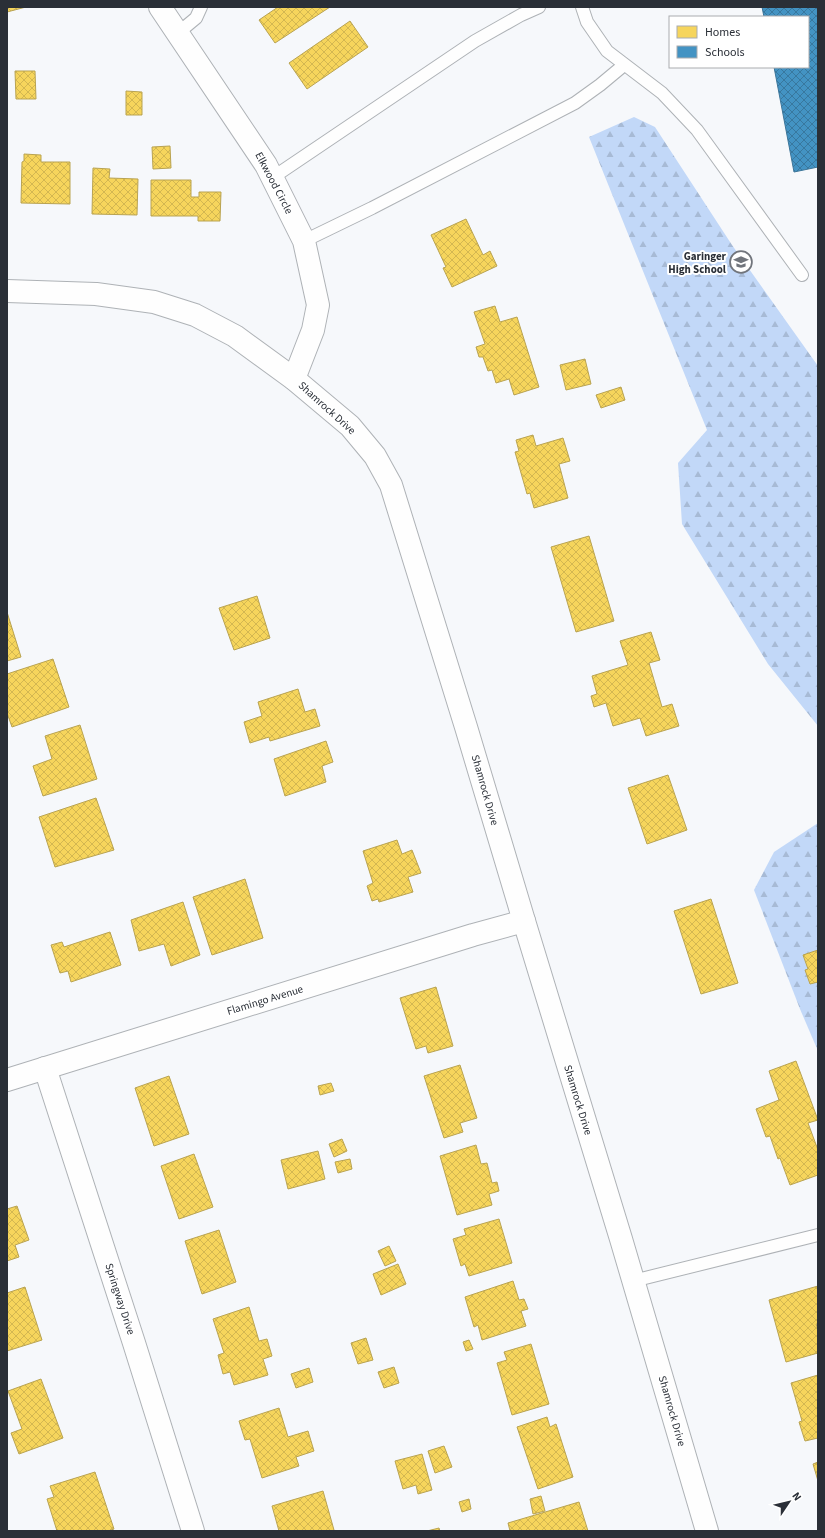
<svg xmlns="http://www.w3.org/2000/svg" width="825" height="1538" font-family="'Source Sans 3',sans-serif">
	<defs>
		<pattern id="forest-firs" width="22" height="20" patternUnits="userSpaceOnUse"><rect width="22" height="20" fill="#c2d8f8"/><path d="M5 1l3.5 6h-7zM16 11l3.5 6h-7z" fill="#a7bad5"/></pattern>
		<pattern id="homes-cross-hatch" width="8" height="8" patternUnits="userSpaceOnUse"><rect width="8" height="8" fill="#f6d55c"/><path d="M0 0l8 8M0 8l8-8" fill="none" stroke="#d3b751"/></pattern>
		<pattern id="schools-cross-hatch" width="8" height="8" patternUnits="userSpaceOnUse"><rect width="8" height="8" fill="#4393c3"/><path d="M0 0l8 8M0 8l8-8" fill="none" stroke="#38789f"/></pattern>
	</defs>
	<rect width="100%" height="100%" fill="#f6f8fb"/>
	<g fill="url(#forest-firs)">
		<polygon points="634,117 655,127 732,245 818,366 818,726 768,664 682,524 678,463 707,430 589,137"/>
		<polygon points="818,823 818,1051 800,1009 754,890 774,852"/>
	</g>
	<g fill="url(#homes-cross-hatch)" stroke="#b9a351">
		<polygon points="7,7 26,7 7,12"/>
		<polygon points="278,7 330,7 275,43 259,20"/>
		<polygon points="350,21 368,47 307,89 289,63"/>
		<polygon points="15,71 35,71 36,99 16,99"/>
		<polygon points="126,91 142,92 142,115 126,115"/>
		<polygon points="170,146 171,168 153,169 152,147"/>
		<polygon points="24,154 41,155 41,162 70,162 70,204 21,203 22,162 24,161"/>
		<polygon points="93,168 110,169 109,178 138,179 137,215 92,214"/>
		<polygon points="151,180 191,180 191,197 199,197 199,192 221,192 220,221 198,221 198,216 151,216"/>
		<polygon points="466,219 483,255 490,251 497,266 452,287 443,268 446,267 431,235"/>
		<polygon points="495,306 500,322 517,317 539,387 514,395 509,379 496,383 492,370 488,371 483,357 479,357 476,347 485,344 474,312"/>
		<polygon points="585,359 591,384 566,390 560,365"/>
		<polygon points="621,387 625,400 601,408 596,395"/>
		<polygon points="533,435 536,446 563,438 570,461 559,464 568,498 534,508 530,493 527,494 515,452 519,451 516,440"/>
		<polygon points="589,536 614,621 576,632 551,547"/>
		<polygon points="257,596 270,638 234,650 219,608"/>
		<polygon points="7,612 21,657 7,661"/>
		<polygon points="651,632 660,660 649,663 662,707 672,704 679,726 646,736 640,718 613,726 606,703 594,707 591,696 597,694 592,676 628,665 620,641"/>
		<polygon points="53,659 69,707 12,727 7,713 7,674"/>
		<polygon points="298,689 305,712 315,709 320,726 270,741 269,737 250,743 244,722 262,716 258,702"/>
		<polygon points="80,725 97,779 43,796 33,766 52,759 45,736"/>
		<polygon points="326,741 333,762 322,766 326,782 285,796 274,759"/>
		<polygon points="668,775 687,830 647,844 628,788"/>
		<polygon points="96,798 114,850 55,867 39,817"/>
		<polygon points="397,840 402,854 412,850 421,873 408,877 413,892 379,902 378,899 372,901 367,886 373,883 363,851"/>
		<polygon points="245,879 263,938 212,955 193,897"/>
		<polygon points="711,899 738,983 701,994 674,911"/>
		<polygon points="183,902 200,955 171,966 164,944 139,951 131,920"/>
		<polygon points="110,932 121,965 71,982 68,971 60,973 51,945 62,942 64,947"/>
		<polygon points="818,950 818,982 810,984 805,970 808,969 803,955"/>
		<polygon points="436,987 453,1046 428,1053 426,1046 416,1049 400,998"/>
		<polygon points="796,1061 818,1120 808,1123 818,1150 818,1175 790,1185 780,1158 778,1159 770,1136 766,1137 756,1109 779,1100 769,1071"/>
		<polygon points="460,1065 477,1118 460,1123 463,1132 444,1138 424,1076"/>
		<polygon points="169,1076 189,1134 154,1146 135,1088"/>
		<polygon points="331,1083 334,1091 320,1095 318,1086"/>
		<polygon points="342,1139 347,1151 334,1157 329,1144"/>
		<polygon points="476,1145 481,1164 487,1163 492,1183 497,1182 499,1191 489,1194 492,1205 457,1215 440,1156"/>
		<polygon points="318,1151 325,1179 288,1189 281,1160"/>
		<polygon points="194,1154 213,1207 179,1219 161,1166"/>
		<polygon points="350,1159 352,1169 338,1173 335,1162"/>
		<polygon points="17,1206 29,1240 15,1245 19,1257 7,1261 7,1209"/>
		<polygon points="499,1219 512,1263 469,1276 465,1264 461,1266 453,1239 466,1235 464,1229"/>
		<polygon points="219,1230 236,1282 202,1294 185,1241"/>
		<polygon points="389,1246 396,1261 385,1266 378,1251"/>
		<polygon points="398,1264 406,1284 381,1295 373,1274"/>
		<polygon points="513,1281 519,1300 524,1299 528,1309 521,1311 526,1326 482,1340 478,1325 474,1327 465,1297"/>
		<polygon points="818,1286 818,1324 816,1324 818,1329 818,1353 786,1362 769,1300"/>
		<polygon points="25,1287 42,1340 7,1351 7,1293"/>
		<polygon points="249,1307 259,1341 267,1339 272,1356 263,1359 268,1375 234,1385 230,1372 223,1374 218,1355 224,1353 213,1319"/>
		<polygon points="366,1338 373,1360 358,1364 351,1343"/>
		<polygon points="469,1340 473,1349 466,1351 463,1342"/>
		<polygon points="531,1344 549,1404 512,1415 497,1363 507,1360 504,1352"/>
		<polygon points="394,1367 399,1383 384,1388 378,1372"/>
		<polygon points="309,1368 313,1382 296,1388 291,1374"/>
		<polygon points="818,1375 818,1438 805,1441 799,1422 802,1421 791,1383"/>
		<polygon points="41,1379 63,1438 19,1454 11,1433 22,1429 8,1391"/>
		<polygon points="279,1408 288,1437 308,1431 314,1451 296,1457 299,1466 262,1478 250,1439 245,1440 239,1421"/>
		<polygon points="547,1417 550,1427 556,1424 573,1477 538,1489 517,1427"/>
		<polygon points="444,1446 452,1467 435,1473 428,1451"/>
		<polygon points="422,1454 432,1490 418,1494 416,1485 403,1489 395,1461"/>
		<polygon points="818,1462 818,1481 813,1464"/>
		<polygon points="95,1472 114,1529 108,1531 57,1531 47,1499 54,1497 50,1486"/>
		<polygon points="323,1491 334,1530 331,1531 279,1531 272,1506"/>
		<polygon points="541,1496 545,1511 533,1514 530,1499"/>
		<polygon points="469,1499 471,1509 462,1512 459,1502"/>
		<polygon points="579,1502 588,1531 510,1531 508,1523"/>
		<polygon points="439,1528 440,1531 427,1531"/>
	</g>
	<polygon fill="url(#schools-cross-hatch)" stroke="#3c7599" points="762,7 818,7 818,167 794,172 774,67 808,67 808,17 764,17"/>
	<g fill="none" stroke-linecap="round" stroke-linejoin="round">
		<g stroke="#aeb2b6" stroke-width="14">
			<g id="service">
				<polyline points="582,7 587,22 607,51 662,93 697,130 802,275"/>
				<polyline points="178,33 196,18 201,7"/>
				<polyline points="272,178 475,41 521,15 539,7"/>
				<polyline points="304,241 372,208 575,103 600,85 624,65"/>
				<polyline points="633,1281 818,1235"/>
			</g>
		</g>
		<g stroke="#aeb2b6" stroke-width="24">
			<g id="minor">
				<polyline points="160,7 266,165 304,241 318,305 313,330 294,379"/>
				<polyline points="45,1068 134,1343 193,1531"/>
				<polyline points="7,1080 473,935 524,921"/>
			</g>
		</g>
		<g stroke="#aeb2b6" stroke-width="24">
			<polyline id="tertiary" points="7,291 96,294 154,302 195,315 235,336 294,379 350,426 375,456 391,485 466,727 524,921 621,1239 707,1531"/>
		</g>
		<use href="#service" stroke="#fefefe" stroke-width="12"/>
		<use href="#minor" stroke="#fefefe" stroke-width="22"/>
		<use href="#tertiary" stroke="#fefefe" stroke-width="22"/>
	</g>
	<defs>
		<g id="school-ring" transform="scale(1.15)"><circle r="9.5" fill="#fff" stroke="#71757c" stroke-width="1.5"/><path d="M0-5L7-2L0 1L-7-2ZM-4 1L0 2.5L4 1V4Q0 6-4 4Z" fill="#71757c"/></g>
	</defs>
	<g fill-rule="evenodd">
		<use href="#school-ring" x="741" y="262"/>
	</g>
	<g text-anchor="middle" dominant-baseline="central" stroke-width="4" stroke-linejoin="round" paint-order="stroke">
		<g font-size="11" fill="#2a2f37" stroke="#fff">
			<text transform="translate(274 183) rotate(62)">Elkwood Circle</text>
			<text transform="translate(327 408) rotate(42)">Shamrock Drive</text>
			<text transform="translate(485 790) rotate(74)">Shamrock Drive</text>
			<text transform="translate(265 1000) rotate(-17)">Flamingo Avenue</text>
			<text transform="translate(578 1100) rotate(73)">Shamrock Drive</text>
			<text transform="translate(120 1299) rotate(72)">Springway Drive</text>
			<text transform="translate(672 1411) rotate(74)">Shamrock Drive</text>
		</g>
		<g font-size="11" font-weight="bold" fill="#2a2f37" stroke="#fff" text-anchor="end">
			<text x="726" y="256">Garinger<tspan x="726" dy="13">High School</tspan></text>
		</g>
	</g>
	<rect width="825" height="1538" fill="none" stroke="#2a2f37" stroke-width="16"/>
	<rect x="669" y="16" width="140" height="52" fill="#ffffff" stroke="#aaacaf"/>
	<rect x="677" y="26" width="20" height="12" fill="#f6d55c" stroke="#aaacaf"/>
	<text x="705" y="36" font-size="12" fill="#2a2f37">Homes</text>
	<rect x="677" y="46" width="20" height="12" fill="#4393c3" stroke="#aaacaf"/>
	<text x="705" y="56" font-size="12" fill="#2a2f37">Schools</text>
	<g transform="translate(789 1502) rotate(55)" stroke="#ffffff" stroke-width="3" paint-order="stroke">
	<path d="M0-3L7 15L0 10L-7 15Z" fill="#2a2f37"/>
	<text y="-6" font-size="11" font-weight="bold" text-anchor="middle" fill="#2a2f37">N</text>
	</g>
</svg>
